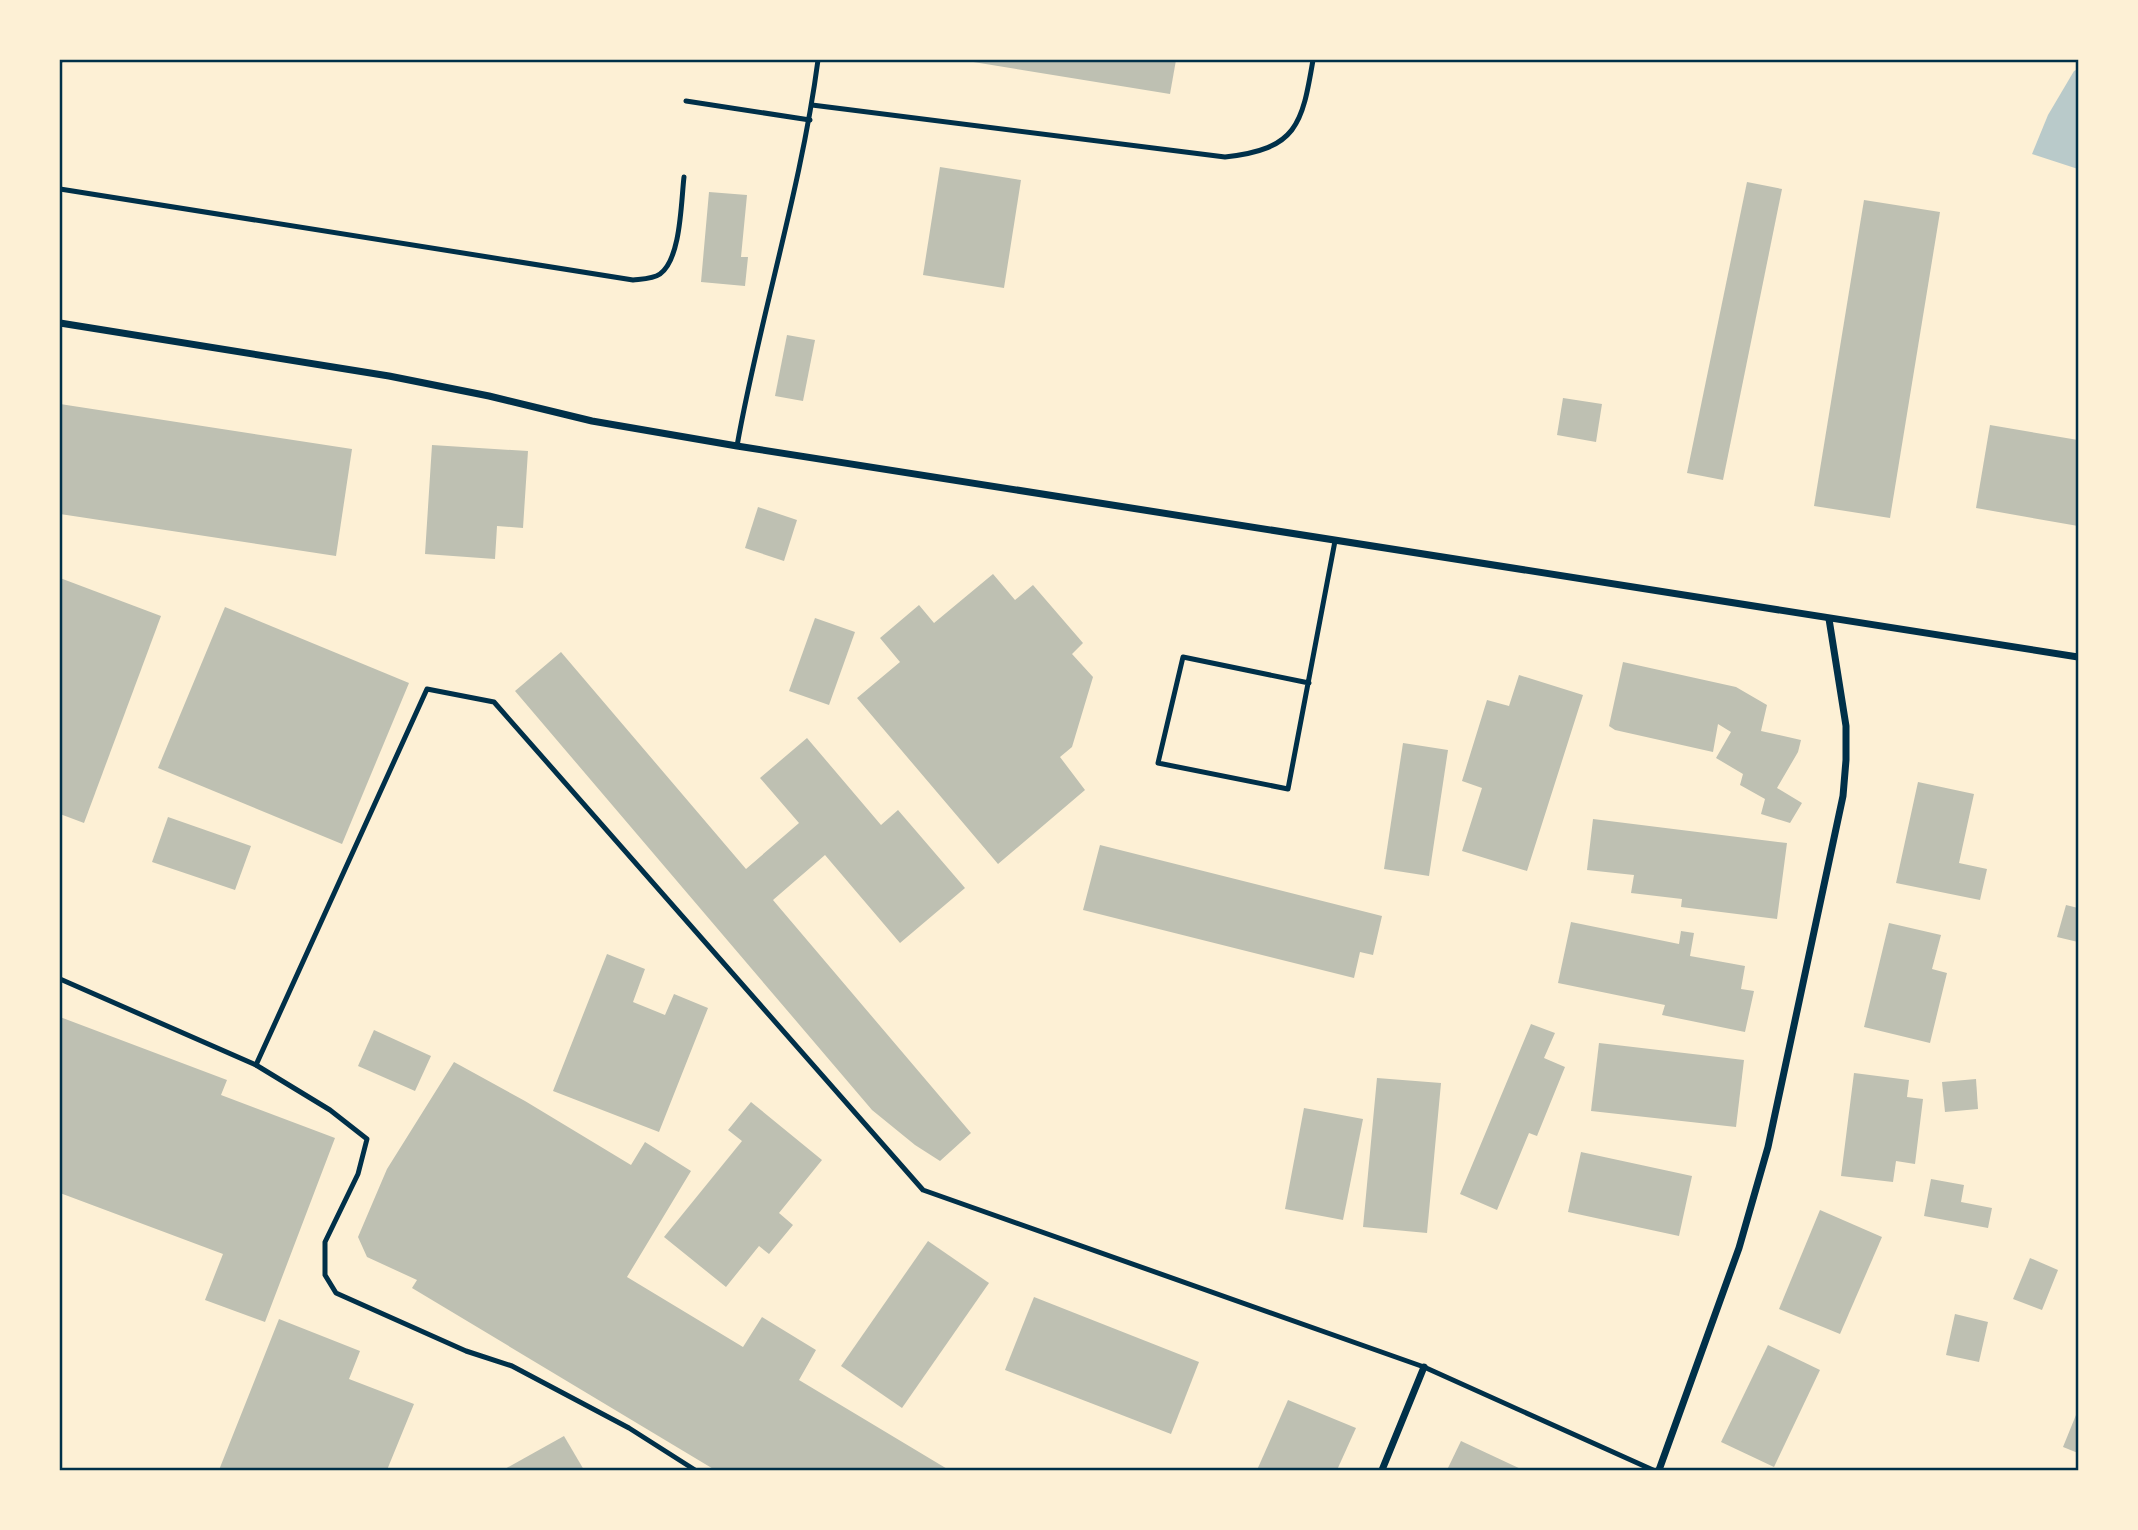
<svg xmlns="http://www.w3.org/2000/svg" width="2138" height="1530" font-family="Montserrat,sans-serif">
	<rect width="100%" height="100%" fill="#fdf0d5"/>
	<polygon fill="#b9caca" points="2078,69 2078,169 2032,154 2048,115 2074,71"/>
	<g fill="#bec0b2">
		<polygon points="961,60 1176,60 1170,94"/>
		<polygon points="940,167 1021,180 1004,288 923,275"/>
		<polygon points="1747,182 1782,189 1723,480 1687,473"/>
		<polygon points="709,192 747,195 741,257 748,257 745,286 701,282"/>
		<polygon points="1864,200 1940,212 1890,518 1814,506"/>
		<polygon points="787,335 815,340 803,401 775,396"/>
		<polygon points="1563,398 1602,404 1596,442 1557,435"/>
		<polygon points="60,404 352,449 336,556 60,514"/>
		<polygon points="1990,425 2078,440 2078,526 1976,508"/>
		<polygon points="432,445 528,451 523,528 497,526 495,559 425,554"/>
		<polygon points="758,507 797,520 784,561 745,548"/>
		<polygon points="993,574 1015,600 1033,585 1083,643 1072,654 1093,677 1072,747 1060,757 1085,790 998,864 857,698 900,662 880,638 919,605 934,623"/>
		<polygon points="60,578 161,616 84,823 60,814"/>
		<polygon points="225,607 409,683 342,844 158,768"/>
		<polygon points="815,618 855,632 829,705 789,691"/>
		<polygon points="561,652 746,869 799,823 760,778 807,738 881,825 898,810 965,888 900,943 825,855 773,900 971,1133 940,1161 915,1145 872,1110 515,691"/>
		<polygon points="1623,662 1736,687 1767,705 1761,731 1801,740 1798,752 1777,788 1802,803 1790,823 1761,814 1765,799 1740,785 1743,774 1716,758 1731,732 1718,724 1713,752 1615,730 1609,726"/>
		<polygon points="1519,675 1583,695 1527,871 1462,851 1482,788 1462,781 1487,700 1509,706"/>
		<polygon points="1403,743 1448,750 1429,876 1384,869"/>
		<polygon points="1918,782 1974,794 1959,863 1987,869 1980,900 1896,883"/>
		<polygon points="168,817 251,846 235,890 152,862"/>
		<polygon points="1593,819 1787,843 1777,919 1681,907 1682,899 1631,893 1634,875 1587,870"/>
		<polygon points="1100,845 1382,916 1373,955 1360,952 1354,978 1083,910"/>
		<polygon points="2066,905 2078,908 2078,942 2057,937"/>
		<polygon points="1571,922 1679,944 1681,931 1694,933 1690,956 1745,966 1741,989 1754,991 1745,1032 1662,1015 1665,1005 1558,983"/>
		<polygon points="1889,923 1941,935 1932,969 1947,973 1930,1043 1864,1027"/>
		<polygon points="607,954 645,969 633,1002 665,1015 674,994 708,1008 659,1132 553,1091"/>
		<polygon points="60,1017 227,1080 221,1095 335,1138 265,1322 205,1300 223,1254 60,1193"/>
		<polygon points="1531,1024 1555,1033 1544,1058 1565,1067 1537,1136 1529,1133 1497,1210 1460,1194"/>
		<polygon points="374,1030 431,1056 415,1091 358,1066"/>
		<polygon points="1599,1043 1744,1060 1736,1127 1591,1111"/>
		<polygon points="454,1062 525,1101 631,1165 645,1142 691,1171 627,1277 743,1347 762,1317 816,1350 799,1380 949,1470 715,1470 412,1288 417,1280 367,1257 358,1237 387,1169"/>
		<polygon points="1854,1073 1909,1080 1907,1097 1923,1099 1915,1164 1896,1161 1893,1182 1841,1176"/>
		<polygon points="1377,1078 1441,1083 1427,1233 1363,1227"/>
		<polygon points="1976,1079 1978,1109 1945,1112 1942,1082"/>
		<polygon points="751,1102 822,1160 779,1213 793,1225 769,1254 759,1246 726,1287 664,1237 742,1141 728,1130"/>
		<polygon points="1304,1108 1363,1119 1343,1220 1285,1209"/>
		<polygon points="1581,1152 1692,1176 1679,1236 1568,1212"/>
		<polygon points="1931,1179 1964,1185 1961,1202 1992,1208 1988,1228 1924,1216"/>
		<polygon points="1820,1210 1882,1237 1840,1334 1779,1309"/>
		<polygon points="928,1241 989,1283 902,1408 841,1366"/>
		<polygon points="2030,1258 2058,1270 2042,1310 2013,1299"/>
		<polygon points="1034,1297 1199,1362 1171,1434 1005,1370"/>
		<polygon points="1955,1314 1988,1322 1979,1362 1946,1355"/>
		<polygon points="279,1319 360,1351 349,1379 414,1404 387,1470 219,1470"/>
		<polygon points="1768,1345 1820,1370 1774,1467 1721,1442"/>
		<polygon points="1288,1400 1356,1428 1337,1470 1257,1470"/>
		<polygon points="2078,1410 2078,1453 2063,1447"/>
		<polygon points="564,1436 584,1470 503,1470"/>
		<polygon points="1461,1441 1523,1470 1447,1470"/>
	</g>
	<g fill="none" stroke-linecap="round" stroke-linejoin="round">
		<g stroke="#003049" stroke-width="5">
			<polyline points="60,61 60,60"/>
			<polyline points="686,101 810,120"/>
			<path d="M812 105 1225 157C1297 149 1302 125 1313 60"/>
			<path d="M60 189 633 280C641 279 653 279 660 274 681 259 681 202 684 177"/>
			<path d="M737 446C760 316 801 190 818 60"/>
			<polyline points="1309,683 1183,657 1158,763 1288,789 1335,541"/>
			<polyline points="60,979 256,1065 330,1110 367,1139 358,1174 325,1242 325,1275 336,1293 466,1351 512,1366 629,1428 695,1470"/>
			<polyline points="256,1065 427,689 494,702 923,1190 1424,1367 1653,1470"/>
		</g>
		<g stroke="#003049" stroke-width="7">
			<polyline points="60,323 389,376 489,396 592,421 737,446 2078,657"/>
			<polyline points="1382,1470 1424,1367"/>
			<polyline points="1659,1470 1739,1248 1768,1147 1843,796 1846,760 1846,726 1829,619"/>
		</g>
	</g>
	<rect width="2138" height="1530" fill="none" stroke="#fdf0d5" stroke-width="122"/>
	<rect x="61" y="61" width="2016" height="1408" fill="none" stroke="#003049" stroke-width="2.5"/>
</svg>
